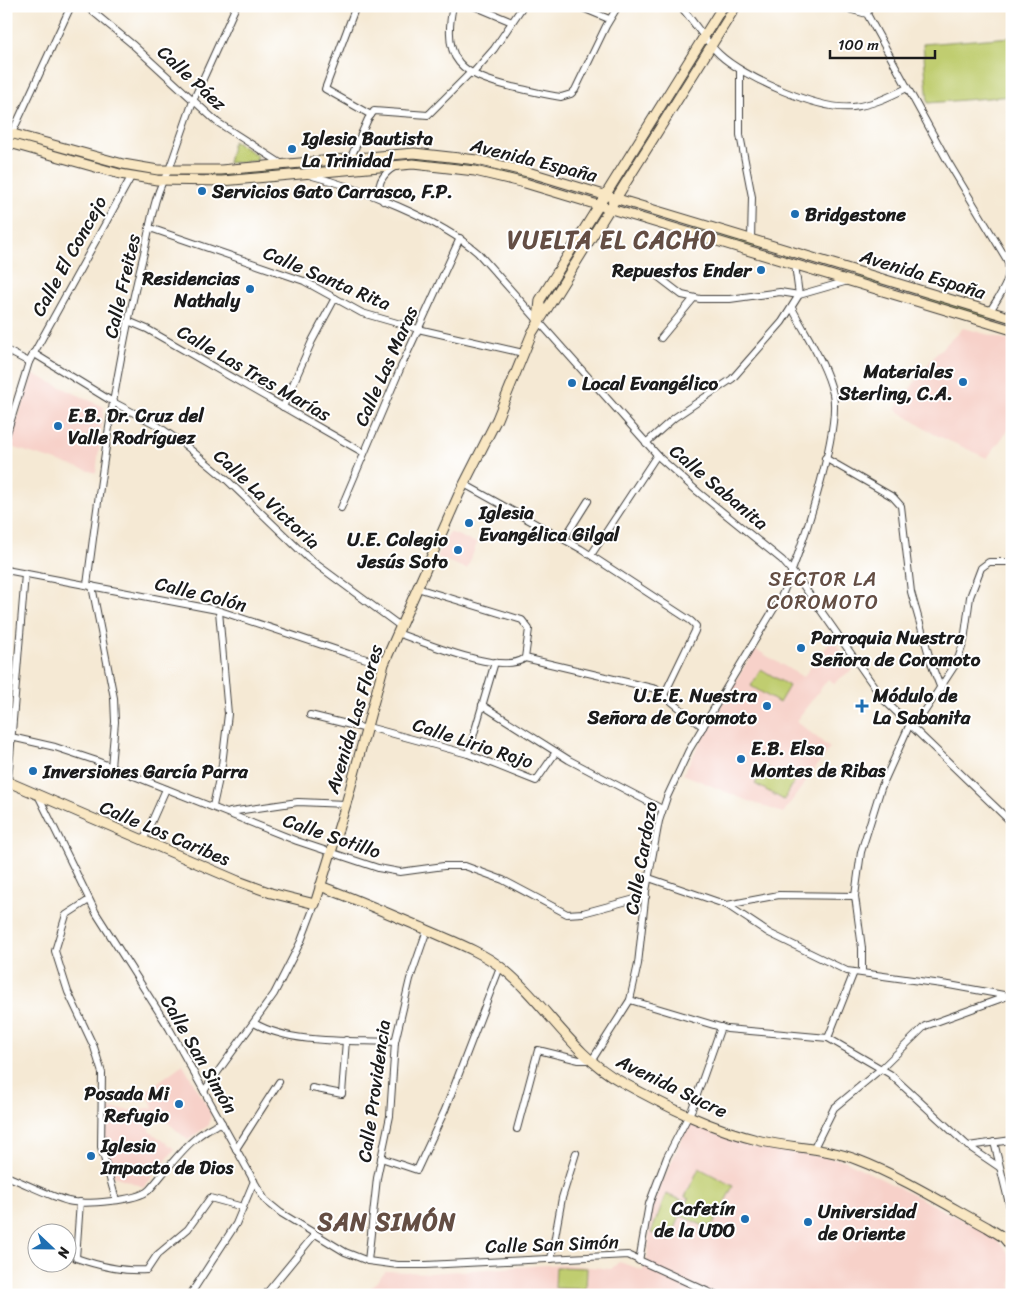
<svg xmlns="http://www.w3.org/2000/svg" width="1018" height="1301" font-family="Sriracha,sans-serif">
	<rect width="100%" height="100%" fill="#fff"/>
	<filter id="ink" filterUnits="userSpaceOnUse"><feTurbulence type="fractalNoise" baseFrequency=".02" numOctaves="2"/><feDisplacementMap in="SourceGraphic" scale="10" xChannelSelector="R" yChannelSelector="G"/><feConvolveMatrix kernelMatrix="1 2 1 2 8 2 1 2 1" color-interpolation-filters="sRGB"/></filter>
	<filter id="wash" filterUnits="userSpaceOnUse"><feTurbulence type="fractalNoise" baseFrequency=".0096" numOctaves="4" result="noise"/><feDisplacementMap in="SourceGraphic" scale="20" xChannelSelector="R" yChannelSelector="G"/><feGaussianBlur stdDeviation="1.12" result="paint"/><feColorMatrix in="noise" values="0 0 0 0 0 0 0 0 0 0 0 0 0 0 0 0 0 1.4 0 .05"/><feComposite in="paint" operator="in"/></filter>
	<g filter="url(#wash)">
		<rect width="100%" height="100%" fill="#f5e9d4"/>
		<g fill="#f7d1c9">
			<polygon points="963,328 1012,341 1012,425 987,458 934,434 895,409 935,355"/>
			<polygon points="33,374 104,407 96,473 8,446"/>
			<polygon points="449,532 477,543 467,569 437,557"/>
			<polygon points="833,639 853,669 834,683 828,679 796,721 830,748 783,813 738,797 683,774 722,703 755,649 803,677"/>
			<polygon points="183,1064 211,1113 209,1125 188,1140 157,1113 149,1131 175,1149 144,1187 114,1176 107,1161 105,1138 109,1109 134,1110 153,1107 146,1091"/>
			<polygon points="688,1124 752,1147 844,1160 990,1234 1003,1246 1012,1260 1012,1295 365,1295 386,1271 430,1273 561,1264 611,1269 619,1262 643,1270 647,1260 651,1209"/>
		</g>
		<g fill="#c0cd6f" stroke="#6e7446">
			<polygon points="1012,37 1012,96 928,103 923,44"/>
			<polygon points="19,139 157,174 158,175 132,173 18,141"/>
			<polygon points="233,141 257,155 257,161 228,163"/>
			<path d="M413 157C464 161 510 171 558 185L488 170 400 161 222 177 176 176 221 174Z"/>
			<polygon points="623,209 660,219 672,220 787,254 787,257"/>
			<polygon points="847,276 863,277 1012,322 1012,326"/>
			<polygon points="761,669 789,686 779,703 751,686"/>
			<polygon points="765,766 794,782 784,800 755,784"/>
			<polygon points="699,1168 733,1186 713,1225 704,1226 681,1216 689,1199 685,1197"/>
			<polygon points="666,1194 686,1202 670,1241 651,1233"/>
			<polygon points="556,1267 587,1268 586,1289 555,1288"/>
		</g>
	</g>
	<g filter="url(#ink)">
		<g fill="none" stroke-linecap="round" stroke-linejoin="round">
			<g stroke="#3d3b38" stroke-width="8">
				<g id="street">
					<polyline points="86,6 132,44 217,122 282,164"/>
					<polyline points="356,6 325,89 371,115"/>
					<path d="M453 6C441 61 462 75 512 87 528 90 545 95 561 97L571 94 575 90 606 26 618 6"/>
					<polyline points="474,6 512,22"/>
					<polyline points="578,6 609,19"/>
					<path d="M680 6C694 21 704 40 719 54 743 77 819 111 853 107 872 105 889 97 907 88"/>
					<path d="M837 6 867 14 947 160 1007 260C1014 278 999 296 990 311"/>
					<polyline points="867,14 870,6"/>
					<polyline points="740,71 740,135 752,197 751,239"/>
					<polyline points="472,74 494,49 523,6"/>
					<polyline points="6,146 71,6"/>
					<polyline points="351,157 368,119 374,111 428,115 470,73"/>
					<path d="M309 175C359 188 440 219 478 253L660 458 698 492 782 560 800 581 883 699 1012 823"/>
					<path d="M383 201C374 186 382 174 396 166"/>
					<polyline points="150,228 304,281 362,313 418,329 523,353"/>
					<polyline points="652,272 682,295 700,299 730,299 780,292 799,295 848,281"/>
					<polyline points="128,321 147,329 364,453"/>
					<polyline points="661,338 694,298"/>
					<polyline points="6,350 29,362"/>
					<polyline points="33,353 113,402 155,424 185,445 227,480 308,558 400,626"/>
					<polyline points="283,407 312,341 335,298"/>
					<polyline points="6,436 29,362 131,177"/>
					<polyline points="646,443 674,418 732,379 782,322 799,295 795,265"/>
					<polyline points="825,458 893,497 901,506 911,592 932,666 941,689"/>
					<polyline points="464,484 581,549 691,621 696,626 695,631 664,695"/>
					<polyline points="341,508 401,367 460,238"/>
					<polyline points="564,539 588,501"/>
					<polyline points="591,555 657,455"/>
					<polyline points="6,570 217,610 349,654 384,664"/>
					<path d="M87 585C101 475 116 365 143 257 150 229 153 195 169 170L193 101 236 6"/>
					<polyline points="92,586 114,698 115,722 111,767"/>
					<path d="M397 633C424 642 502 676 525 658L529 629 522 620 417 588"/>
					<polyline points="525,658 656,689 703,727"/>
					<polyline points="482,705 569,760 662,809"/>
					<polyline points="310,715 367,729"/>
					<polyline points="368,727 468,754 536,781 556,752"/>
					<polyline points="11,737 55,747 94,760 297,841 378,868 400,872 444,866 465,866 503,880 567,914 583,913 646,896"/>
					<polyline points="468,754 495,662"/>
					<polyline points="8,781 25,574"/>
					<polyline points="38,795 96,913 169,1028 255,1183 265,1200 281,1213 345,1252 368,1261 398,1265 426,1265 628,1255 715,1295"/>
					<polyline points="213,806 222,765 228,714 219,611"/>
					<polyline points="230,812 298,802 346,804"/>
					<polyline points="143,841 166,789"/>
					<polyline points="649,878 727,905 769,933 847,971 949,985 1009,996"/>
					<polyline points="89,900 66,915 55,951 68,992 94,1047 102,1073 101,1147 116,1200"/>
					<polyline points="727,905 779,895 855,896"/>
					<polyline points="862,972 862,948 855,896 861,852 881,788 909,726 921,717 957,662 964,641 970,597 981,568 989,562 1012,562"/>
					<polyline points="630,1000 727,1029 828,1038 890,1074 968,1146 999,1167"/>
					<path d="M254 1023C292 1045 352 1040 395 1042"/>
					<polyline points="828,1038 854,972"/>
					<polyline points="312,1088 342,1094 346,1040"/>
					<polyline points="204,1091 274,994 301,941 315,904"/>
					<path d="M517 1129 538 1050 579 1060H592L630 1000 638 964 646 891 659 821 667 797 689 750 781 597C799 559 841 432 833 394 826 364 806 335 792 308"/>
					<polyline points="994,1142 1012,1216"/>
					<polyline points="968,1146 1012,1140"/>
					<polyline points="236,1149 279,1082"/>
					<polyline points="813,1150 834,1108 882,1068 925,1026 1008,996"/>
					<polyline points="381,1158 417,1170 445,1110 500,967"/>
					<path d="M6 1176C27 1184 47 1195 68 1201 84 1205 137 1201 149 1190 168 1169 194 1130 222 1123"/>
					<path d="M80 1202 76 1258C99 1266 122 1272 147 1270L157 1255 188 1229 210 1198 243 1207"/>
					<polyline points="551,1259 562,1198 576,1153"/>
					<polyline points="368,1261 377,1178 390,1116 395,1042 410,979 427,930"/>
					<polyline points="639,1261 649,1204 667,1157 692,1109 721,1027"/>
					<polyline points="190,1295 236,1224 254,1181"/>
					<polyline points="265,1295 315,1234"/>
				</g>
			</g>
			<g stroke="#3d3b38" stroke-width="11">
				<g id="secondary">
					<polyline points="6,132 123,164 158,170 221,170 414,153 477,160 528,172 1012,318"/>
					<polyline points="6,142 120,174 157,180 222,181 413,164 475,171 525,183 1012,330"/>
					<polyline points="538,320 540,300 723,6"/>
					<polyline points="6,781 238,881 271,893 315,904 346,804 384,664 459,494 497,419 532,333 736,6"/>
					<path d="M320 886C356 899 389 914 423 928 449 940 479 950 502 968 544 1001 572 1055 620 1081 665 1106 711 1129 761 1141 793 1148 827 1148 858 1160 900 1176 947 1205 987 1227L1003 1237 1012 1248"/>
				</g>
			</g>
			<use href="#street" stroke="#fff" stroke-width="6"/>
			<use href="#secondary" stroke="#f9e7c3" stroke-width="9"/>
		</g>
	</g>
	<g fill="#1f6fb2" stroke="#fff" stroke-width="2">
		<circle cx="292" cy="149" r="5"/>
		<circle cx="202" cy="191" r="5"/>
		<circle cx="795" cy="214" r="5"/>
		<circle cx="761" cy="270" r="5"/>
		<circle cx="250" cy="289" r="5"/>
		<circle cx="963" cy="382" r="5"/>
		<circle cx="572" cy="383" r="5"/>
		<circle cx="58" cy="426" r="5"/>
		<circle cx="469" cy="523" r="5"/>
		<circle cx="458" cy="550" r="5"/>
		<circle cx="801" cy="648" r="5"/>
		<circle cx="767" cy="706" r="5"/>
		<path d="M859.5 698.5h5v5h5v5h-5v5h-5v-5h-5v-5h5z"/>
		<circle cx="741" cy="759" r="5"/>
		<circle cx="33" cy="771" r="5"/>
		<circle cx="179" cy="1104" r="5"/>
		<circle cx="91" cy="1156" r="5"/>
		<circle cx="745" cy="1219" r="5"/>
		<circle cx="808" cy="1222" r="5"/>
	</g>
	<g text-anchor="middle" dominant-baseline="central" stroke-width="4" stroke-linejoin="round" paint-order="stroke">
		<g font-size="19" fill="#1c1c1c" stroke="#fff">
			<text transform="translate(192 78) rotate(43)">Calle Páez</text>
			<text transform="translate(534 160) rotate(14)">Avenida España</text>
			<text transform="translate(69 256) rotate(-61)">Calle El Concejo</text>
			<text transform="translate(923 274) rotate(17)">Avenida España</text>
			<text transform="translate(327 278) rotate(23)">Calle Santa Rita</text>
			<text transform="translate(122 286) rotate(-77)">Calle Freites</text>
			<text transform="translate(386 366) rotate(-66)">Calle Las Maras</text>
			<text transform="translate(254 373) rotate(30)">Calle Las Tres Marías</text>
			<text transform="translate(719 487) rotate(40)">Calle Sabanita</text>
			<text transform="translate(267 499) rotate(43)">Calle La Victoria</text>
			<text transform="translate(201 594) rotate(14)">Calle Colón</text>
			<text transform="translate(354 719) rotate(-73)">Avenida Las Flores</text>
			<text transform="translate(473 743) rotate(18)">Calle Lirio Rojo</text>
			<text transform="translate(165 833) rotate(23)">Calle Los Caribes</text>
			<text transform="translate(332 836) rotate(19)">Calle Sotillo</text>
			<text transform="translate(641 858) rotate(-80)">Calle Cardozo</text>
			<text transform="translate(199 1054) rotate(60)">Calle San Simón</text>
			<text transform="translate(672 1086) rotate(26)">Avenida Sucre</text>
			<text transform="translate(374 1091) rotate(-82)">Calle Providencia</text>
			<text transform="translate(552 1244) rotate(-2)">Calle San Simón</text>
		</g>
		<g font-size="19" font-weight="bold" fill="#1c1c1c" stroke="#fff" text-anchor="start">
			<text x="302" y="138">Iglesia Bautista<tspan x="302" dy="22">La Trinidad</tspan></text>
			<text x="212" y="191">Servicios Gato Carrasco, F.P.</text>
			<text x="805" y="214">Bridgestone</text>
			<text x="751" y="270" text-anchor="end">Repuestos Ender</text>
			<text x="240" y="278" text-anchor="end">Residencias<tspan x="240" dy="22">Nathaly</tspan></text>
			<text x="953" y="371" text-anchor="end">Materiales<tspan x="953" dy="22">Sterling, C.A.</tspan></text>
			<text x="582" y="383">Local Evangélico</text>
			<text x="68" y="415">E.B. Dr. Cruz del<tspan x="68" dy="22">Valle Rodríguez</tspan></text>
			<text x="479" y="512">Iglesia<tspan x="479" dy="22">Evangélica Gilgal</tspan></text>
			<text x="448" y="539" text-anchor="end">U.E. Colegio<tspan x="448" dy="22">Jesús Soto</tspan></text>
			<text x="811" y="637">Parroquia Nuestra<tspan x="811" dy="22">Señora de Coromoto</tspan></text>
			<text x="757" y="695" text-anchor="end">U.E.E. Nuestra<tspan x="757" dy="22">Señora de Coromoto</tspan></text>
			<text x="873" y="695">Módulo de<tspan x="873" dy="22">La Sabanita</tspan></text>
			<text x="751" y="748">E.B. Elsa<tspan x="751" dy="22">Montes de Ribas</tspan></text>
			<text x="43" y="771">Inversiones García Parra</text>
			<text x="169" y="1093" text-anchor="end">Posada Mi<tspan x="169" dy="22">Refugio</tspan></text>
			<text x="101" y="1145">Iglesia<tspan x="101" dy="22">Impacto de Dios</tspan></text>
			<text x="735" y="1208" text-anchor="end">Cafetín<tspan x="735" dy="22">de la UDO</tspan></text>
			<text x="818" y="1211">Universidad<tspan x="818" dy="22">de Oriente</tspan></text>
		</g>
		<g font-size="20" letter-spacing="1" fill="#644e44" stroke="#fff">
			<text x="823" y="579">SECTOR LA<tspan x="823" dy="23">COROMOTO</tspan></text>
		</g>
		<g font-size="24" font-weight="bold" letter-spacing="1" fill="#644e44" stroke="#fff">
			<text x="612" y="240">VUELTA EL CACHO</text>
			<text x="387" y="1222">SAN SIMÓN</text>
		</g>
	</g>
	<rect width="1018" height="1301" fill="none" stroke="#fff" stroke-width="25"/>
	<g transform="translate(52 1248) rotate(112)"><circle r="24" fill="#ffffff" stroke="#a4a4a4"/>
	<path d="M0-4L9 19L0 12L-9 19Z" fill="#1f6fb2"/>
	<text y="-8" font-size="14" font-weight="bold" text-anchor="middle" fill="#1c1c1c">N</text>
	</g>
	<path d="M830 50v8h105v-8" fill="none" stroke="#1c1c1c" stroke-width="2.5"/>
	<text x="838" y="50" font-size="15" fill="#1c1c1c" stroke="#ffffff" stroke-width="4" paint-order="stroke">100 m</text>
</svg>
